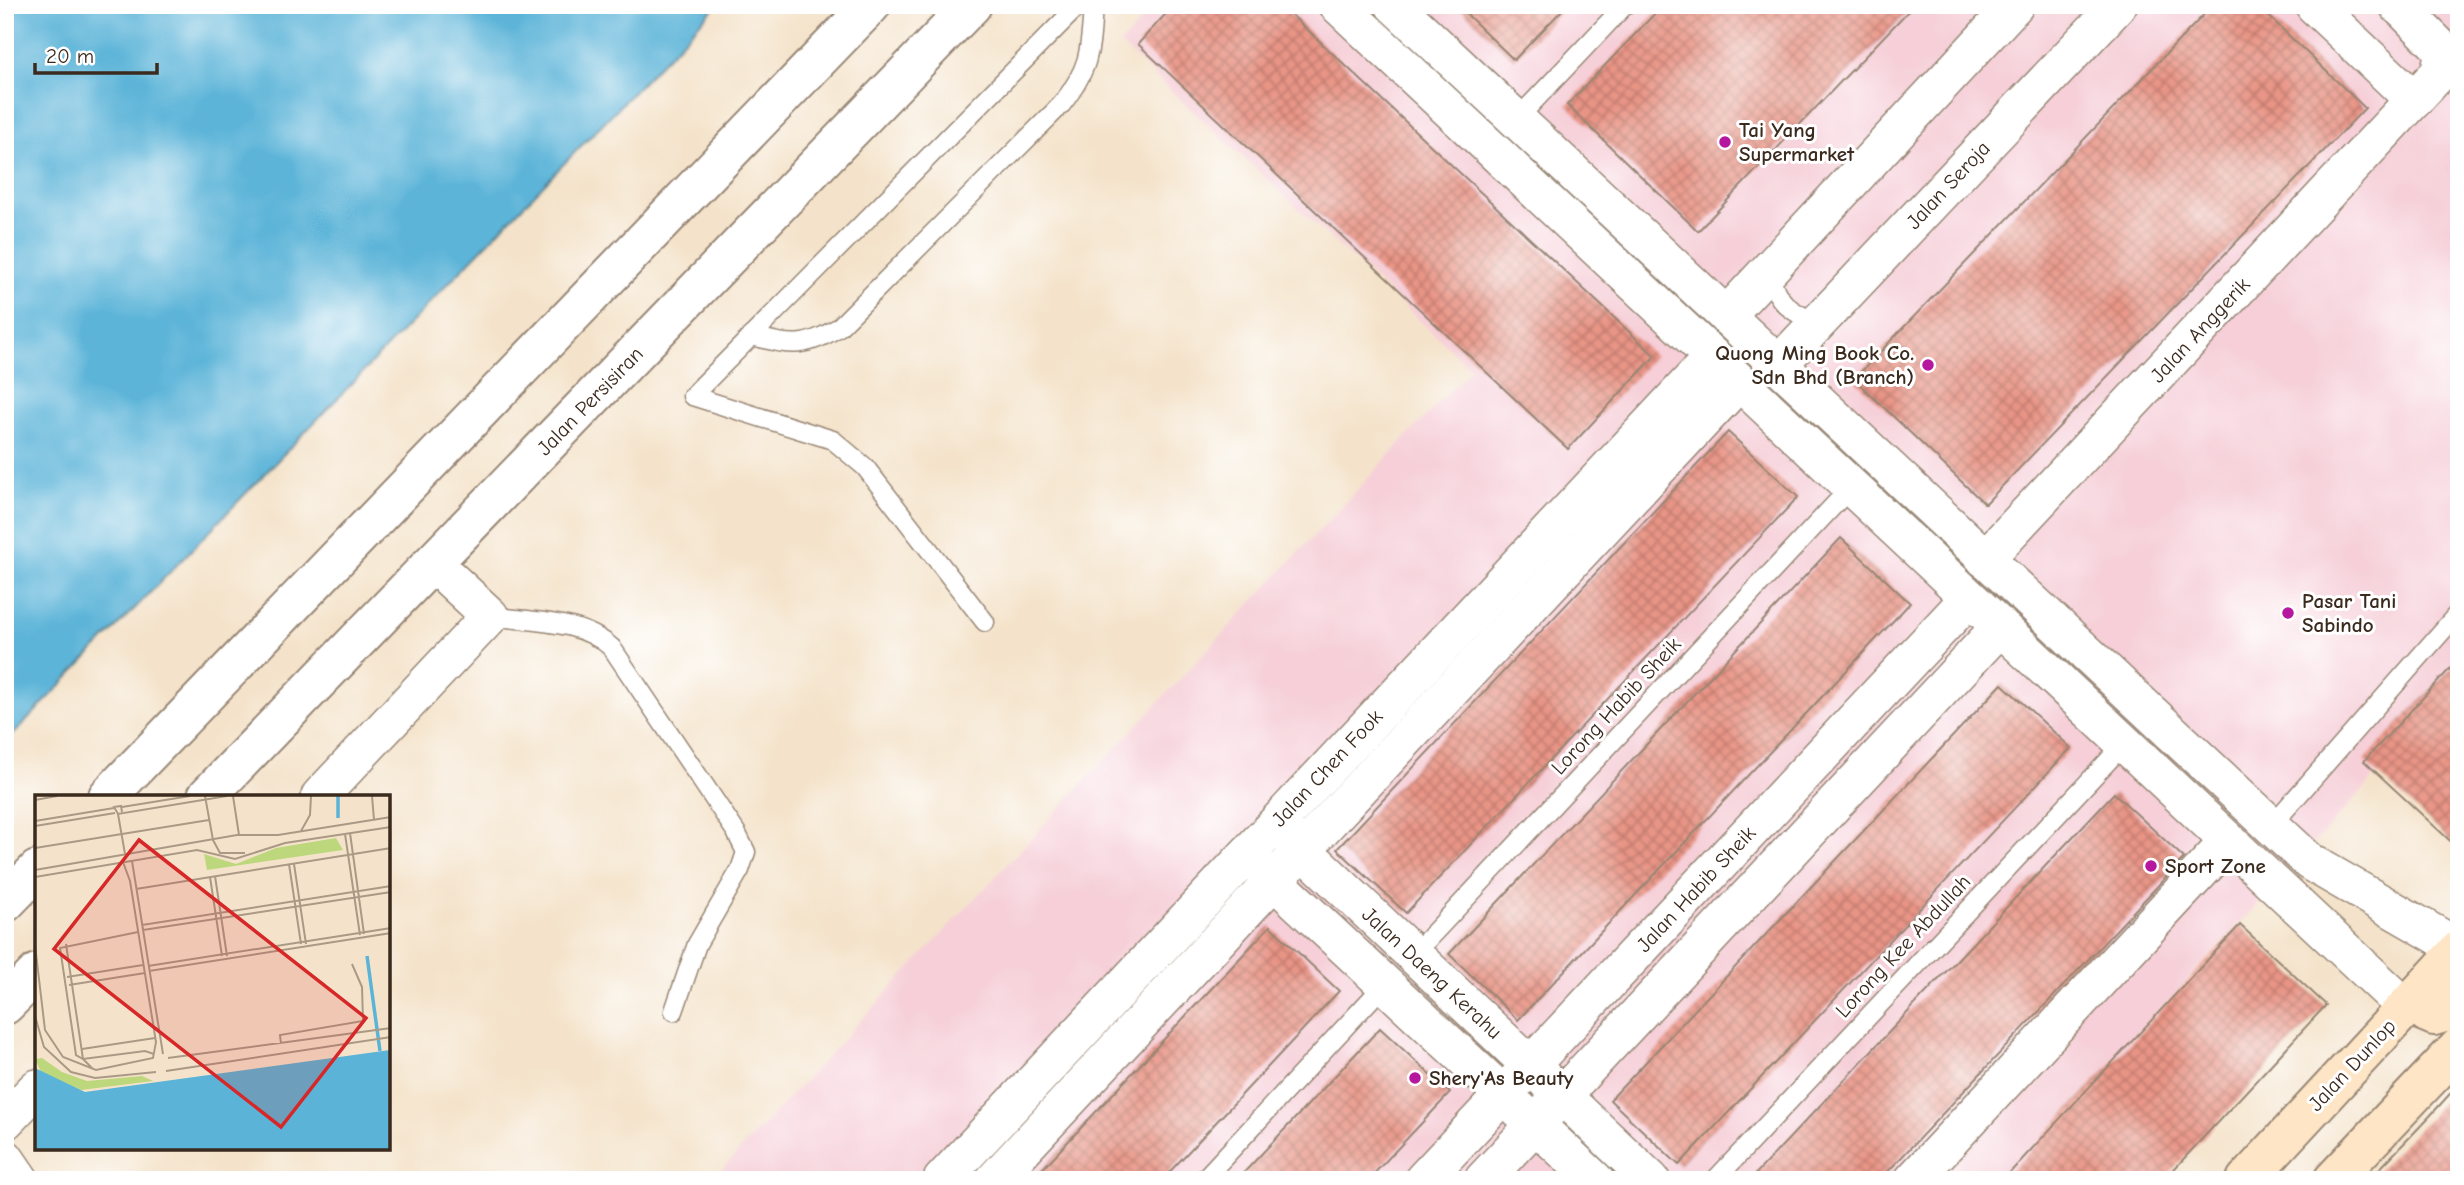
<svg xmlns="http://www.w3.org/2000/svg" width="2464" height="1185" font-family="'Comic Neue',sans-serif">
	<defs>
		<pattern id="building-cross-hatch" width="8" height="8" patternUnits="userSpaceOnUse" patternTransform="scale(1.75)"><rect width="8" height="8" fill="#e99586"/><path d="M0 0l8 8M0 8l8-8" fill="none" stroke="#be7a6d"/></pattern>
	</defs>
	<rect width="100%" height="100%" fill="#fff"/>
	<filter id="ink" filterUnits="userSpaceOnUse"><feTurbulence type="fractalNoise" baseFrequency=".0143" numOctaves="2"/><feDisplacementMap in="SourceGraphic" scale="14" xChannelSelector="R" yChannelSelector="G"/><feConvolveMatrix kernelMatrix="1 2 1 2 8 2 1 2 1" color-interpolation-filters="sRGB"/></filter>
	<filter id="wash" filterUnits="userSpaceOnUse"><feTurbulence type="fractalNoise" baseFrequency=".00686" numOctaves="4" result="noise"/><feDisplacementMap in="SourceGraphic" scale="28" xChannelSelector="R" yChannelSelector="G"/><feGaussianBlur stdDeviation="1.57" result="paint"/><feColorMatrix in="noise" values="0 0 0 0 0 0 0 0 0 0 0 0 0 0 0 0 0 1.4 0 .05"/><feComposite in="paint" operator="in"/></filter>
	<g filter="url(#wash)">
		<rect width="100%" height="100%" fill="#f4e3ca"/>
		<polygon fill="#f6cfd8" points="1156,5 2450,5 2459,14 2459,659 2364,761 2378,774 2003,1180 712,1180 1471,368 1120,44"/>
		<polygon fill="#5bb4d8" stroke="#4b6f7b" stroke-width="2" points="5,5 717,5 5,743"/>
		<g id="blocks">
			<g fill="url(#building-cross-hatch)">
				<polygon points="1174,5 1281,5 1655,356 1568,449 1138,44"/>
				<polygon points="1457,5 1567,5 1514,60"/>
				<polygon points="1663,5 1914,5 1698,231 1567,105"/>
				<polygon points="2213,5 2257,5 2365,108 1985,504 1854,379"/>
				<polygon points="1728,432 1798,497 1406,913 1337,849"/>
				<polygon points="1841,538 1910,603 1518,1020 1449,954"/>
				<polygon points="2459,659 2459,849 2364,761"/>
				<polygon points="2002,684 2071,748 1679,1165 1610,1100"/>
				<polygon points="2114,793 2184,858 1880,1180 1750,1180"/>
				<polygon points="2240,925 2326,1005 2164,1180 2003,1180"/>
				<polygon points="1270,926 1339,991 1162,1180 1032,1180"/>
				<polygon points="1380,1028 1450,1093 1368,1180 1237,1180"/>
				<polygon points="2457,1086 2459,1180 2369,1180 2429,1117"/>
			</g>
		</g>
	</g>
	<g filter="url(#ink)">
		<use href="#blocks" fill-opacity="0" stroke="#988674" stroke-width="2"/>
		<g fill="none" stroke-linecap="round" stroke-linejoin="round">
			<g stroke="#988674" stroke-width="21">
				<g id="service">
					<polyline points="1516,120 1625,5"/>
					<path d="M1771 269C1771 293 1785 309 1807 318L1821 315"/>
					<path d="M751 336C790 345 803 350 839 327L1062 104C1091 66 1090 51 1093 5"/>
					<path d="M490 616C530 622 581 619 612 648L736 832 746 852 740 870 697 944 674 1011"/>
					<polyline points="985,622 865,467 833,440 692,396 1079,5"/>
					<polyline points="2271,826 2459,612"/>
					<polyline points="1413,955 1851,487"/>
					<polyline points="1203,1180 1385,984"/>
					<polyline points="1715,1180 2124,744"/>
				</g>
			</g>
			<g stroke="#988674" stroke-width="40">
				<g id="minor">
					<polyline points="1338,5 2399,1001 2408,1005"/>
					<polyline points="1394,5 2310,862 2459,948"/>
					<polyline points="2314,5 2414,100"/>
					<polyline points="1726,316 2015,5"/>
					<polyline points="1778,365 2118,5"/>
					<polyline points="1985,559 2439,73 2443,56 2440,47 2398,5"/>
					<polyline points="320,796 490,616 433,563"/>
					<polyline points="1286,834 1651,1180"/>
					<polyline points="1255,863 1595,1180"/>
					<polyline points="5,1121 37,1088"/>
					<polyline points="5,1158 20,1180"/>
					<polyline points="942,1180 1713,357"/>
					<polyline points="994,1180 1739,382"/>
					<polyline points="1423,1180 1969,598"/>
					<polyline points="1483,1180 2000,627"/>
					<polyline points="1913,1180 2228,842"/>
				</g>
			</g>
			<g stroke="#988674" stroke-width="42">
				<g id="tertiary">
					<polyline points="108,796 871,5"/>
					<polyline points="207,796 972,5"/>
					<polyline points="5,903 37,870"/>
					<polyline points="5,1005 37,973"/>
				</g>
			</g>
			<g stroke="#988674" stroke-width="42">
				<g id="secondary">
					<polyline points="2408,1005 2434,1016 2447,1012 2459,1002"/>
					<polyline points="2246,1180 2459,950"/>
					<polyline points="2333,1180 2459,1047"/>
				</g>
			</g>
			<use href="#service" stroke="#fff" stroke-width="18"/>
			<use href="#minor" stroke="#fff" stroke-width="37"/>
			<use href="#tertiary" stroke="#fff" stroke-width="38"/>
			<use href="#secondary" stroke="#fde5c5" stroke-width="38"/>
		</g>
	</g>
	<g fill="#b5179e" stroke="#fff" stroke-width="2.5">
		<circle cx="1725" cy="142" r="7"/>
		<circle cx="1928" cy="365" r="7"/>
		<circle cx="2288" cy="613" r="7"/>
		<circle cx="2151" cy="866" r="7"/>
		<circle cx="1415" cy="1078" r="7"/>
	</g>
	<g text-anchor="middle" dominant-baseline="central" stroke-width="6" stroke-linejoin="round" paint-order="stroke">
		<g font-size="21" font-weight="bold" fill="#3b2a1e" stroke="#fff" text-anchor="start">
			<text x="1739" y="130">Tai Yang<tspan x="1739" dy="24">Supermarket</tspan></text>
			<text x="1914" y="353" text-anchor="end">Quong Ming Book Co.<tspan x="1914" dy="24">Sdn Bhd (Branch)</tspan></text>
			<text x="2302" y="601">Pasar Tani<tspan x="2302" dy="24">Sabindo</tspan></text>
			<text x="2165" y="866">Sport Zone</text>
			<text x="1429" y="1078">Shery'As Beauty</text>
		</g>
		<g font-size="21" fill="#3b2a1e" stroke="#fff">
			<text transform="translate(1948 185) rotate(-47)">Jalan Seroja</text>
			<text transform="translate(2200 330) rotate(-47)">Jalan Anggerik</text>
			<text transform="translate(590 401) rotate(-46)">Jalan Persisiran</text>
			<text transform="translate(1616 706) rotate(-47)">Lorong Habib Sheik</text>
			<text transform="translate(1327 768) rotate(-47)">Jalan Chen Fook</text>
			<text transform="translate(1696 889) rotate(-47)">Jalan Habib Sheik</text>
			<text transform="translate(1903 946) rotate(-47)">Lorong Kee Abdullah</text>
			<text transform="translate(1432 973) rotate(43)">Jalan Daeng Kerahu</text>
			<text transform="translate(2352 1065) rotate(-47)">Jalan Dunlop</text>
		</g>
	</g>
	<g transform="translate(35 795)">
		<rect width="355" height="355" fill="#f4e3ca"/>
		<path d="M301 43 308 55 172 75 169 59 201 69 241 53ZM7 263 27 277 52 286 107 281 118 286 46 295 6 277 0 264Z" fill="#bdd77c"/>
		<path d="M355 255V354H0V273L50 297Z" fill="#5bb4d8"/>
		<path fill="none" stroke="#5bb4d8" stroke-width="3.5" d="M303 23V1M332 161 345 256"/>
		<path fill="none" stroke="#aa9985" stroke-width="2" d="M170 1 178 45M198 1 204 40M337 1 339 25M0 5 22 1M87 12 155 1M87 17 86 11 79 12 83 19 192 1M83 19 90 59M0 26 79 13M0 31 80 18M266 36 275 20 276 1M315 38 329 139M310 39 325 140M178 45 185 58H210M0 53 174 25M97 66 128 259M254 69 266 149M259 69 271 149M0 75 202 40H243L356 22M180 81 192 161M0 82 162 55 200 64 250 48 356 32M175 82 187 161M101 94 356 53M107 130 356 91M108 135 356 97M103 137 25 153 41 260 48 264 110 256 119 259M31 149 48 264 57 273M0 150 10 235 28 262 61 275 118 263 121 247 95 86 88 67M113 171 356 133M114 176 356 138M32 182 108 170M34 190 110 178M0 221 9 252 36 277 60 283 121 277M246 249 245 240 328 226 327 192 317 169M47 254 120 243M133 263 356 233M131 276 356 242"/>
		<path fill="#d62828" fill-opacity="0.15" stroke="#d62828" stroke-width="3.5" d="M104 45 331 223 246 332 19 154Z"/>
		<rect width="355" height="355" fill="none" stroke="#3b2a1e" stroke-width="3.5"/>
	</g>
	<rect width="2464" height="1185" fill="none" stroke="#fff" stroke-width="28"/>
	<path d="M35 63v10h122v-10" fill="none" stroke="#3b2a1e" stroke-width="3.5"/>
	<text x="46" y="63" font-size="21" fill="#3b2a1e" stroke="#ffffff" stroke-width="5" paint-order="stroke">20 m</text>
</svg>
